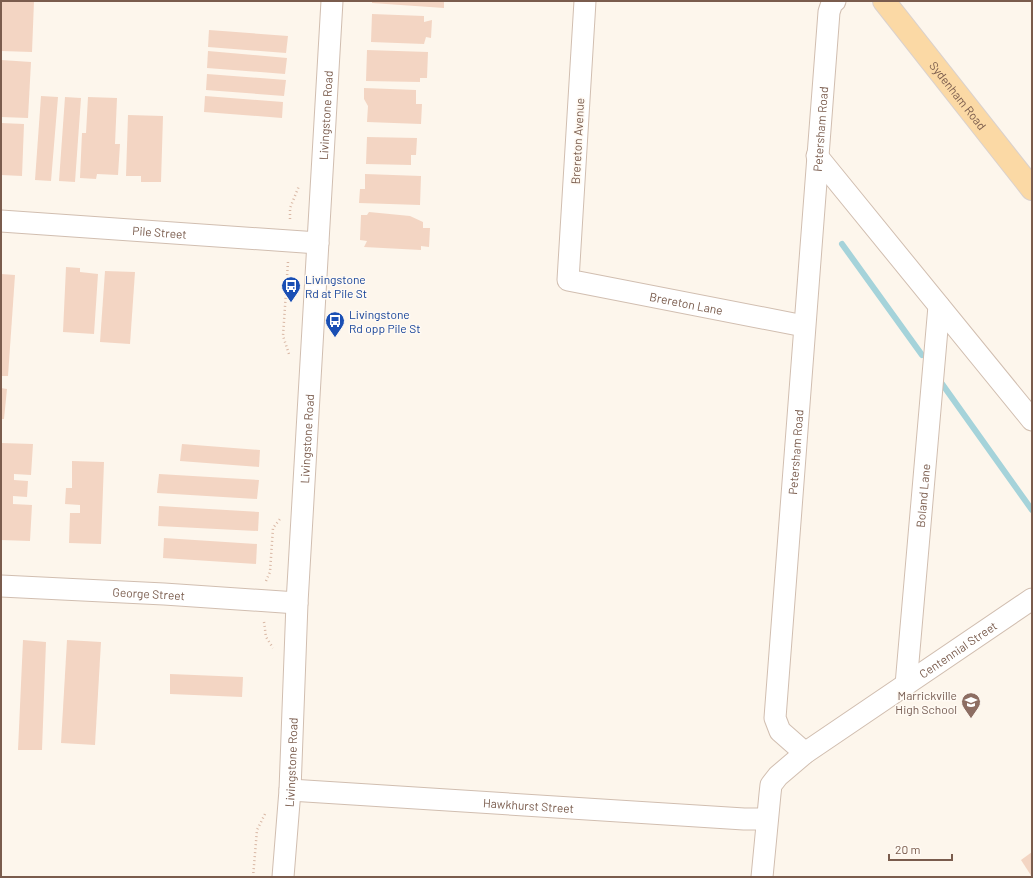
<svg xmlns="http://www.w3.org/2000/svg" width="1033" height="878" font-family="Barlow,sans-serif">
	<rect width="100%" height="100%" fill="#fdf6ec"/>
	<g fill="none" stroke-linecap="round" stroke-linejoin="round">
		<g stroke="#a5d3da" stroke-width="6">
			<polyline points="842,244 922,355"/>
			<polyline points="940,381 1032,510"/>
		</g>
	</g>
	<g fill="#f3d5c3">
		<polygon points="1,1 34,1 32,52 1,51"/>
		<polygon points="372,1 444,1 444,8 372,3"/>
		<polygon points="372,14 424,16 424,22 432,20 431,38 426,37 424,44 371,42"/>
		<polygon points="209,30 288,36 286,53 208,47"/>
		<polygon points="367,50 428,52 427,78 420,78 420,82 366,81"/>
		<polygon points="208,51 287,58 285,74 207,68"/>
		<polygon points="1,60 31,62 28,118 1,117"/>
		<polygon points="207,74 286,80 284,96 206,90"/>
		<polygon points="364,88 416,90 416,104 422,104 421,124 367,122 368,106 364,99"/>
		<polygon points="41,96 58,97 51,181 35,180"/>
		<polygon points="205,96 283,102 282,118 204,112"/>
		<polygon points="65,97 81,98 75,182 59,181"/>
		<polygon points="88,97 117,98 115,144 120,144 118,175 97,174 96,179 80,178 82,133 86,133"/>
		<polygon points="128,115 163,116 161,182 141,182 141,176 126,176"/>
		<polygon points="1,123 24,124 22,176 1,175"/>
		<polygon points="367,137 417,138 416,155 411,155 411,165 366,164"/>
		<polygon points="365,174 421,176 420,205 359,203 360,189 365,189"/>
		<polygon points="369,212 410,216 423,222 423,228 430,228 429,247 421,246 421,250 364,247 367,241 360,240 361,215 367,215"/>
		<polygon points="66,267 80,268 80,272 98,274 94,334 63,332"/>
		<polygon points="105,271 135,272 130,344 100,342"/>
		<polygon points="1,274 15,275 8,376 1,376"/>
		<polygon points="1,388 7,389 4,419 1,419"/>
		<polygon points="1,443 33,444 31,475 14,474 14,480 28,481 27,497 13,496 13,504 32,505 30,541 1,540"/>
		<polygon points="182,444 260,450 259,467 180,461"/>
		<polygon points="72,461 104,462 101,544 69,543 70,513 80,513 80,505 65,504 66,488 72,488"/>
		<polygon points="159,474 259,480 257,499 157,493"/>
		<polygon points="159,506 259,512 258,531 158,526"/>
		<polygon points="164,538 257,544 256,564 163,558"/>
		<polygon points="23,640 46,642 42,750 18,750"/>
		<polygon points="67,640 101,642 95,745 61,743"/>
		<polygon points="170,674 243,677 242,697 170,694"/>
		<polygon points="1032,852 1032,877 1021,860"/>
	</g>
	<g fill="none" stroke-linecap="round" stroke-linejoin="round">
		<g stroke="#d1beb0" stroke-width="23">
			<g id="minor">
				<path id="s1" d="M585 1 568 280 804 326"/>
				<polyline points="817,156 1032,420"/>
				<path id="s2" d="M1 221 318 243"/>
				<path id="s3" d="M1 586 164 594 297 603"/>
				<path id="s4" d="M906 685 939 306"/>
				<path id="s5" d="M805 753 780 731 775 718 829 12 832 3 835 1"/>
				<path id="s6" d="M290 790 744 819H767"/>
				<path id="s7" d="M283 877 290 790 297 603 332 1"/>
				<path id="s8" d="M762 877 770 794 771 785 778 776 805 753 1032 599"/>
			</g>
		</g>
		<g stroke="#dad1cd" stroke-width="24">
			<g id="major">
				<path id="s9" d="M884 1 1032 189"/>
			</g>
		</g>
		<g stroke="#d9b8a5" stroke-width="2.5" stroke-dasharray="1 3" stroke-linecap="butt">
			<polyline points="290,219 290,208 299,186"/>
			<polyline points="288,262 283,336 289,354"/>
			<polyline points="266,581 270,572 273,528 280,519"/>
			<polyline points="264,622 266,637 273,648"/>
			<polyline points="253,877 257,830 266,812"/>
		</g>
		<use href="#minor" stroke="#fff" stroke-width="21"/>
		<use href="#major" stroke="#fbd9a5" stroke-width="22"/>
	</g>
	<defs>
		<g id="bus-pin" transform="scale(1)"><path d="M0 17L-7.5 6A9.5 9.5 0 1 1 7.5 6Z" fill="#1a4fb4" stroke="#fffaf3"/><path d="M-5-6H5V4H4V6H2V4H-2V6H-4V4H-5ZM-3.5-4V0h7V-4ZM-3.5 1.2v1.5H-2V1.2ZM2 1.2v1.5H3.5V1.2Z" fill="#fff"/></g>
		<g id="school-pin" transform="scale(1)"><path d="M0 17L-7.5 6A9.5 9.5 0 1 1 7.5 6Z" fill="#8d6e63" stroke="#fffaf3"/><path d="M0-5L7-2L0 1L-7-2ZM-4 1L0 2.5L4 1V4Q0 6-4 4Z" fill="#fff"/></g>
	</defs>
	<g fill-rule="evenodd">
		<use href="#bus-pin" x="291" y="286"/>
		<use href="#bus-pin" x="335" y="321"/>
		<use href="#school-pin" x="971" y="702"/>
	</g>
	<g text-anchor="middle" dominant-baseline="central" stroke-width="3" stroke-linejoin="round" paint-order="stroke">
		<g font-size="12" fill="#7a5c4d" stroke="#fffaf3">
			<text stroke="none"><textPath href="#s9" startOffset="120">Sydenham Road</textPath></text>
			<text stroke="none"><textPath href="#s7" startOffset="763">Livingstone Road</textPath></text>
			<text stroke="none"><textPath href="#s5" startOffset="638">Petersham Road</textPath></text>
			<text transform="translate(577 141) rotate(-87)">Brereton Avenue</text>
			<text stroke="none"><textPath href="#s2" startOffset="159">Pile Street</textPath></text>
			<text stroke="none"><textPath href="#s1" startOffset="400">Brereton Lane</textPath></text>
			<text stroke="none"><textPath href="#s7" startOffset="439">Livingstone Road</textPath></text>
			<text stroke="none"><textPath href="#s5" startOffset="314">Petersham Road</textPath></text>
			<text stroke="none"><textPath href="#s4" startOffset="190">Boland Lane</textPath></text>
			<text stroke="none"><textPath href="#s3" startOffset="148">George Street</textPath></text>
			<text stroke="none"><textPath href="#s8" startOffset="324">Centennial Street</textPath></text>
			<text stroke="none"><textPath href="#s7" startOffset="115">Livingstone Road</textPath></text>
			<text stroke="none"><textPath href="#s6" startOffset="239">Hawkhurst Street</textPath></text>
		</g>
		<g font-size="12" fill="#164399" stroke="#fffaf3" text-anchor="start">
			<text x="305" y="279">Livingstone<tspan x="305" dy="14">Rd at Pile St</tspan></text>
			<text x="349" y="314">Livingstone<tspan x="349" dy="14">Rd opp Pile St</tspan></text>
		</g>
		<g font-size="12" fill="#785e54" stroke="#fffaf3" text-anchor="end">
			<text x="957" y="695">Marrickville<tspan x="957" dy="14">High School</tspan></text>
		</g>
	</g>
	<rect width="1033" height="878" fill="none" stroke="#7a5c4d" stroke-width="4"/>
	<path d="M889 854v6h63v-6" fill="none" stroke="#7a5c4d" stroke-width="2"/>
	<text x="895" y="854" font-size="12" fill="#7a5c4d" stroke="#fffaf3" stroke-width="3" paint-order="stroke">20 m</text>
</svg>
